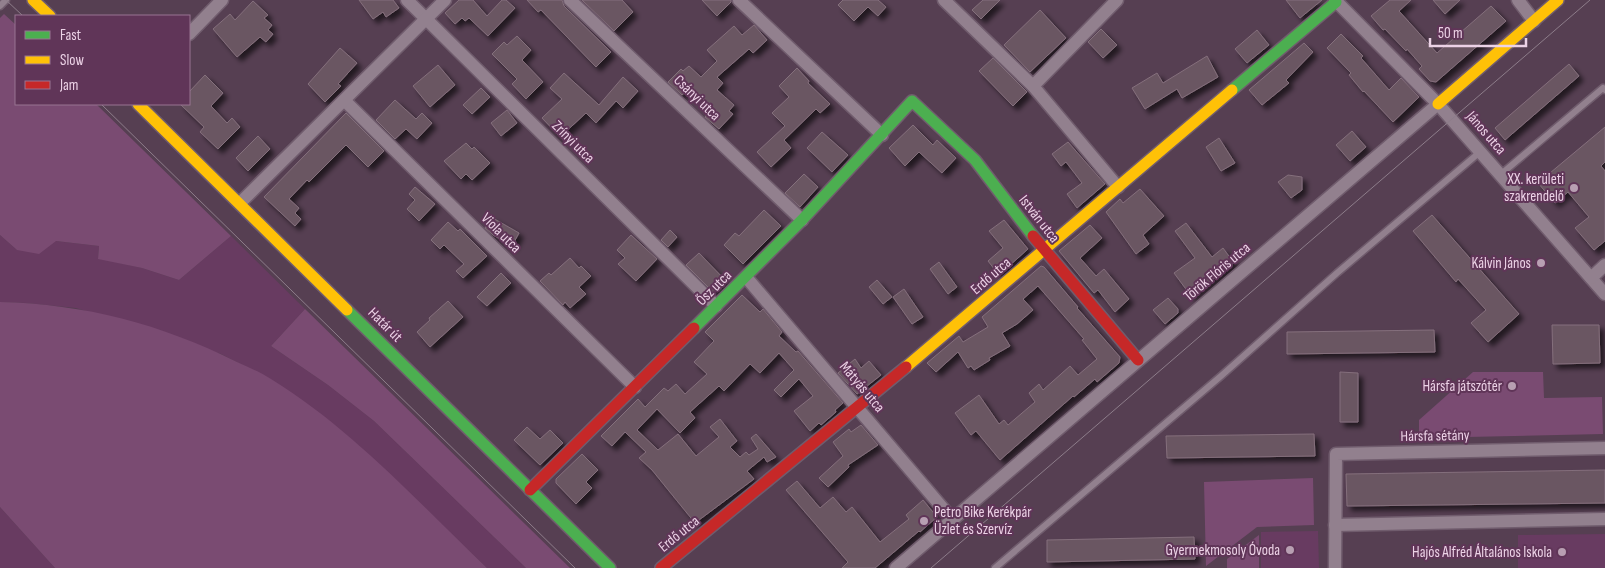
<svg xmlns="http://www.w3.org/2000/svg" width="1605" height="568" font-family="'Sofia Sans Condensed',sans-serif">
	<defs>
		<filter id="shadow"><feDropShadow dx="4.5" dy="4.5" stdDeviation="2.5" flood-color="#0009"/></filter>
	</defs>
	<rect width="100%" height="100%" fill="#563f52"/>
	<g fill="#683b61">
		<polygon points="0,235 17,250 56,241 99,246 98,258 142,268 179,280 231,236 305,309 271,346 328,385 374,421 526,568 487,568 357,444 310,407 270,379 221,354 76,308 26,303 0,302"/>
		<polygon points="0,507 55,568 0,568"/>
		<polygon points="1318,531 1319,568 1261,568 1261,532"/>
		<polygon points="1605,534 1605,568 1518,568 1518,535"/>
	</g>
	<g fill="#7a4b72">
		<polygon points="4,14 16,25 16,104 96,104 231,236 179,280 142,268 98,259 99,246 56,241 39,254 17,250 0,235 0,18"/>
		<path d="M0 302C85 304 161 324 237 362 248 367 260 372 271 379 351 428 419 503 487 568H55L0 507Z"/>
		<polygon points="305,309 570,568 526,568 374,421 328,385 271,346"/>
		<polygon points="1473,372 1543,372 1544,398 1602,397 1603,434 1419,438 1419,420"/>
		<polygon points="1313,478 1314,525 1257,527 1206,566 1204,482"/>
		<polygon points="1259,535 1259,568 1227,568 1227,559"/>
	</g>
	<g fill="#6b5662" stroke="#846f7c" filter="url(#shadow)">
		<polygon points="359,0 393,0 399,8 386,17 383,12 373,19"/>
		<polygon points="459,0 473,0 487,16 502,0 506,0 515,8 488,36 469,18 465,21 462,18 455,24 445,13"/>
		<polygon points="527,0 562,0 564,6 611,52 596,67 541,10 538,12"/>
		<polygon points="582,0 622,0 633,12 614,31"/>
		<polygon points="702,0 731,0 731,2 717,16"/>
		<polygon points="843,0 878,0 886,7 878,16 868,7 854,21 838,5"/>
		<polygon points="983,0 1000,0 981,19 972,10"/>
		<polygon points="1286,0 1322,0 1300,18"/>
		<polygon points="1390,0 1411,0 1399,11 1437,53 1491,6 1506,21 1436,82 1430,81 1419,69 1422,66 1407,49 1406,51 1385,29 1383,30 1371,16"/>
		<polygon points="1433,0 1460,0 1445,14"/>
		<polygon points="253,1 268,15 264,18 272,25 268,30 273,34 266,42 260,37 237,57 213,29 230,14 235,20"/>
		<polygon points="1040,10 1066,38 1030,72 1004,45"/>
		<polygon points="754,25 767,40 753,53 749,49 717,77 723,83 717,90 734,105 729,111 733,114 719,129 705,117 710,111 706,107 708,104 691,87 682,95 668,82 681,69 683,71 689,66 701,77 717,61 707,50 734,26 742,35"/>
		<polygon points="1101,29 1117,45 1103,58 1088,42"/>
		<polygon points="1257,30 1269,45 1247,63 1235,49"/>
		<polygon points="1341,34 1363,56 1361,58 1389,90 1401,78 1419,97 1393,122 1364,91 1363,92 1349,75 1351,73 1327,48"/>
		<polygon points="517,36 531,50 522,60 543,82 526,99 512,84 517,79 492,54 504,42 507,45"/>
		<polygon points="1304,43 1313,52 1286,80 1289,83 1262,105 1249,90"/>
		<polygon points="340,48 357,63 338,84 341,86 325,102 308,84"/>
		<polygon points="1207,56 1218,77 1182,98 1177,89 1145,109 1132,88 1157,73 1163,83"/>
		<polygon points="993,58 1027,92 1013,106 979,71"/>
		<polygon points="1569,64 1579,76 1505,140 1495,128"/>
		<polygon points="438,65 455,85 430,107 413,86"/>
		<polygon points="797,68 809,81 808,83 830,104 820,113 816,109 784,140 791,148 771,167 757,152 785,126 772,113 789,97 779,86"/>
		<polygon points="564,73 599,105 623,77 638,91 623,108 616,101 596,123 586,113 560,137 542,118 562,99 550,88"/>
		<polygon points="205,75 223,93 211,106 227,123 232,118 240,127 218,149 200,132 204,127 180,104 189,104 189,92"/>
		<polygon points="481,88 490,97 472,114 463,105"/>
		<polygon points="395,100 416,119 422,113 432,123 417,139 406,129 395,139 376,120"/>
		<polygon points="507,110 517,123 501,136 491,123"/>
		<polygon points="346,113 384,151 368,167 346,145 309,182 307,180 289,199 299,208 295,213 301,219 295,226 264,197"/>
		<polygon points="913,125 933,145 937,140 956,158 942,173 919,152 905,166 889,148"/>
		<polygon points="1605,127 1605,162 1601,166 1605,171 1605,241 1594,250 1575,228 1589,217 1568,192 1555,203 1538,183"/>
		<polygon points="1352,131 1366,147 1350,161 1336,145"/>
		<polygon points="822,132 848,155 832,172 807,148"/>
		<polygon points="258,136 270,149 248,171 236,158"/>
		<polygon points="1219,138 1235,163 1221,171 1206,147"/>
		<polygon points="1068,142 1105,184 1077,208 1067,194 1082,183 1066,162 1061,166 1052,154"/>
		<polygon points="466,143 472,149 474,147 490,163 472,180 466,174 461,179 444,161"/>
		<polygon points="804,174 818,187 800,207 785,193"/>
		<polygon points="1288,175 1302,177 1302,190 1291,198 1278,182"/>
		<polygon points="415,187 435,204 419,221 407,209 415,200 409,194"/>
		<polygon points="1140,189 1164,216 1143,235 1149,244 1136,254 1106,212 1120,199 1123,203"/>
		<polygon points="764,210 781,226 743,264 724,245 735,233 739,236"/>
		<polygon points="1432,215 1519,314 1488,342 1471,323 1486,310 1458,279 1456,282 1413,231"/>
		<polygon points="491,217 519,233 512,246 493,235 485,228"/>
		<polygon points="1004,220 1028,249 999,275 988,261 1003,248 989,231"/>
		<polygon points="448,222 458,231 460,229 487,256 463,278 456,271 464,264 444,245 440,249 431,240"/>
		<polygon points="1186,223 1212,257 1223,248 1234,263 1191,296 1174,273 1195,258 1175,231"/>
		<polygon points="1090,225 1102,238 1080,258 1096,276 1104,269 1129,299 1115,312 1098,290 1094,293 1059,251"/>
		<polygon points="670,230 677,237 668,247 661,240"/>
		<polygon points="631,235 657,259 636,281 618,264 625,258 617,250"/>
		<polygon points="699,253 726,281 714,293 686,265"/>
		<polygon points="570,258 579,268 581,266 591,276 579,287 586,294 570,308 565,302 563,305 540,281 549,273 551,275"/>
		<polygon points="939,262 957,287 948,294 930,269"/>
		<polygon points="1041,266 1044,267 1078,307 1077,308 1120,357 1119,363 1097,382 1095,379 1074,397 1073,396 1000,460 976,431 971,435 955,413 979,395 999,424 1004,420 1008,425 1035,402 1029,393 1039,384 1043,390 1070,366 1078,375 1097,359 1082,340 1084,339 1038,286 1023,299 1033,310 1017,324 1002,333 1010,346 989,358 990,360 974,370 971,366 968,368 958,352 936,372 927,363 959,336 963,342 988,327 982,317"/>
		<polygon points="501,273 511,283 487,306 477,297"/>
		<polygon points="877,280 892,297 883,304 869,287"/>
		<polygon points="904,289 923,317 912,324 893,297"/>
		<polygon points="742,295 760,312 763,309 782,332 779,336 796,352 798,351 843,403 835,410 836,412 821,425 819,423 810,431 794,411 813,396 799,379 781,397 774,390 794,370 779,353 760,373 750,364 724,391 719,386 690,412 695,418 680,433 657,409 637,430 658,450 678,434 696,456 719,437 710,427 720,419 737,441 730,447 740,457 746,452 749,455 758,449 751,438 756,434 776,457 767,462 764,457 747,471 754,479 695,523 652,470 639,458 646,452 625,432 612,446 601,436 638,399 645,407 664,388 668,391 676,384 685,394 707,374 694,362 714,341 705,332"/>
		<polygon points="1168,298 1178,309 1178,313 1165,324 1153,310"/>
		<polygon points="448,301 463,317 430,347 417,332 430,320 429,318"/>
		<polygon points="1552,325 1599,325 1600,363 1553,364"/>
		<polygon points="1434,330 1435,352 1287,354 1287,332"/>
		<polygon points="855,359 861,368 869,361 881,375 857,394 838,373"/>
		<polygon points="1340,372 1358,373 1358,422 1340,422"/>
		<polygon points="861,425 878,445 848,465 849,467 828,487 819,478 843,456 833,442 849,429 851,432"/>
		<polygon points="527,427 540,439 550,430 563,443 540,465 514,440"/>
		<polygon points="1314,434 1315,456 1167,458 1166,436"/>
		<polygon points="582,454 598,470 586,482 592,488 576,504 556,483 556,479"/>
		<polygon points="1605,470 1605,503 1347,506 1346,474"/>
		<polygon points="797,481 820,508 833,497 846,512 852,507 880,542 909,519 906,515 923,500 937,517 920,532 919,531 875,568 842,568 848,562 786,490"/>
		<polygon points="1194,537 1195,559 1047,562 1047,540"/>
	</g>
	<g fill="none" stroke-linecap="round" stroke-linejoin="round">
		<g stroke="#705c6d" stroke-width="9">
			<g id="lane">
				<polyline points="0,6 6,0"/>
				<polyline points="1500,175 1603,88 1605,90"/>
				<polyline points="995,568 1221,376 1337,273 1480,152"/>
			</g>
		</g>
		<g stroke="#705c6d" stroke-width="15">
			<g id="street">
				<polyline points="407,0 716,306"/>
				<polyline points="570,0 802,220"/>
				<polyline points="739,0 882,135"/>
				<polyline points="944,0 1033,86 1118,187"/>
				<polyline points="1335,0 1438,104 1605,294"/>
				<polyline points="1518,0 1534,21"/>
				<polyline points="189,34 222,0"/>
				<polyline points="1033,86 1117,0"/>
				<polyline points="345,101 635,387"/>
				<polyline points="240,203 445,0"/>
				<polyline points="746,277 952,519"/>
				<polyline points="1591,278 1605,265"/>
				<polyline points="1335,525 1605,519"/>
				<polyline points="896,568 1438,104"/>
				<polyline points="1335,568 1336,454 1605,448"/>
			</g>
		</g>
		<g stroke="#705c6d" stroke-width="14">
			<g id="fast">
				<polyline points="1232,90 1336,2"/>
				<polyline points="347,310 610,568"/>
				<polyline points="694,328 802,220 912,101 975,160 1033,236"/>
			</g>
		</g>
		<g stroke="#705c6d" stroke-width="14">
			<g id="slow">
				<polyline points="33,0 50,16"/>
				<polyline points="138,104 347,310"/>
				<polyline points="1438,104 1558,0"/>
				<polyline points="906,367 1232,90"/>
			</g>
		</g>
		<g stroke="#705c6d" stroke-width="14">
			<g id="jam">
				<polyline points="1033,236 1138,360"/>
				<polyline points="530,490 694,328"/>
				<polyline points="661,568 906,367"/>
			</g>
		</g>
		<use href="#lane" stroke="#92808e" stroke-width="6"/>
		<use href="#street" stroke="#92808e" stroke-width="12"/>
		<use href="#fast" stroke="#4caf50" stroke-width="11"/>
		<use href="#slow" stroke="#ffc107" stroke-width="11"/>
		<use href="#jam" stroke="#c62828" stroke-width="11"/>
		<g stroke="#8d7d8a" stroke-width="1">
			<polyline points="6,0 23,16"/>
			<polyline points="101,104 575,568"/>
			<polyline points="931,568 1590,0"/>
		</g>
	</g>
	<g fill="#b89fb2" stroke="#603558" stroke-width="2">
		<circle cx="1574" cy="188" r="5"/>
		<circle cx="1541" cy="263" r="5"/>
		<circle cx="1512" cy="386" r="5"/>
		<circle cx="924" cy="521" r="5"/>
		<circle cx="1290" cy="550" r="5"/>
		<circle cx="1562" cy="552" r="5"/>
	</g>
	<g text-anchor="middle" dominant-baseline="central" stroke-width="4" stroke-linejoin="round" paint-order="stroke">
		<g font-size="15" fill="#ecd2e6" stroke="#603558">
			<text transform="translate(697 98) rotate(44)">Csányi utca</text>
			<text transform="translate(1486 133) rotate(49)">János utca</text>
			<text transform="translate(573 142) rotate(45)">Zrínyi utca</text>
			<text transform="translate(1039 219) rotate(52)">István utca</text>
			<text transform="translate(501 233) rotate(45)">Viola utca</text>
			<text transform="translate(1217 272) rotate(-40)">Török Flóris utca</text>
			<text transform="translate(991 276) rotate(-41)">Erdő utca</text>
			<text transform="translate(714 288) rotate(-45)">Ősz utca</text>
			<text transform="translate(385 325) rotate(45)">Határ út</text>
			<text transform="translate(862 387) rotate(50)">Mátyás utca</text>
			<text transform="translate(1435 436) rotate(-1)">Hársfa sétány</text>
			<text transform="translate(679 534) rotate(-39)">Erdő utca</text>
		</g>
		<g font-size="15" fill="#ecd2e6" stroke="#603558" text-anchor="end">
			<text x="1564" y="179">XX. kerületi<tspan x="1564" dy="17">szakrendelő</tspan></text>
			<text x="1531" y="263">Kálvin János</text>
			<text x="1502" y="386">Hársfa játszótér</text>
			<text x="934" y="512" text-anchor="start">Petro Bike Kerékpár<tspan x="934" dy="17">Üzlet és Szervíz</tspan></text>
			<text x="1280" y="550">Gyermekmosoly Óvoda</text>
			<text x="1552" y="552">Hajós Alfréd Általános Iskola</text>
		</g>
	</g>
	<rect x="15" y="15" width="175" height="90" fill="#603558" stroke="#987491"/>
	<rect x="25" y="31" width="25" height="8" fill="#4caf50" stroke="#987491"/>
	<text x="60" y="40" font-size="15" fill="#ecd2e6">Fast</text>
	<rect x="25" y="56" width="25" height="8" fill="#ffc107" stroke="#987491"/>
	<text x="60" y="65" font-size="15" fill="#ecd2e6">Slow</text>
	<rect x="25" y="81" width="25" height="8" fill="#c62828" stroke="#987491"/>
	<text x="60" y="90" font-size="15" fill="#ecd2e6">Jam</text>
	<path d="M1430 38v8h96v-8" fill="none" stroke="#ecd2e6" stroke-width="2.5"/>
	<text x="1438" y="38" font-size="15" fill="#ecd2e6" stroke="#603558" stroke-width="4" paint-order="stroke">50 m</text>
</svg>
